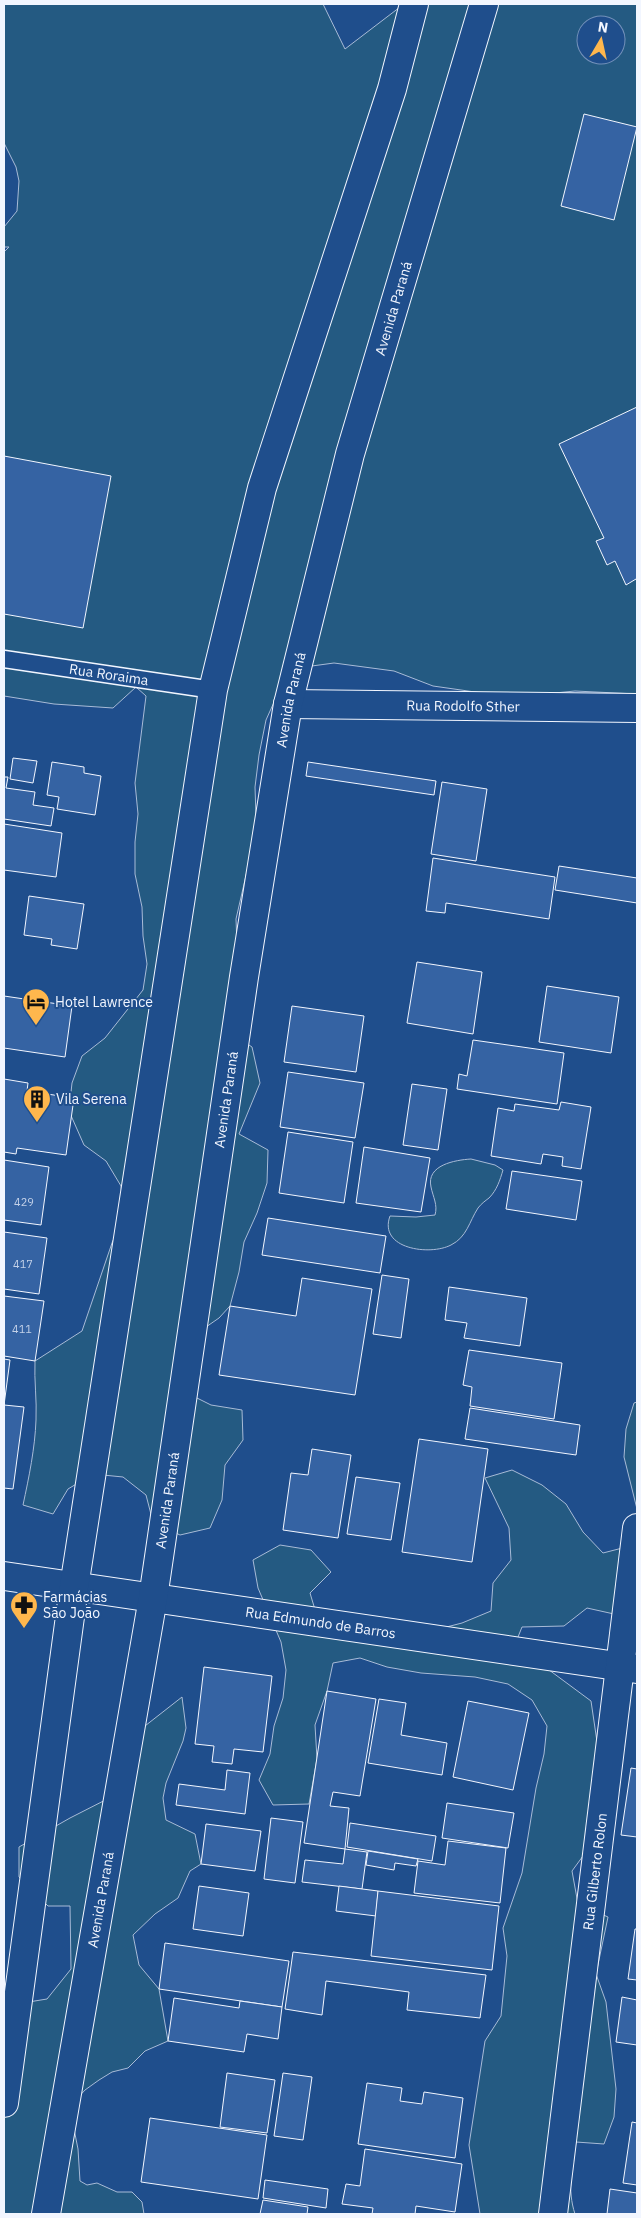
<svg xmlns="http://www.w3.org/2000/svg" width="641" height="2218" font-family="'IBM Plex Sans',sans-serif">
	<rect width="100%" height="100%" fill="#1f4e8c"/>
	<g fill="#245a82" stroke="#a8bbd7" fill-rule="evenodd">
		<path d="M4 4H323L345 49 404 4H637V694L575 691 544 694 482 693 433 686 394 671 334 663 297 668 279 691 266 720 259 755 255 787 256 817 250 858 236 919 237 944 225 1029 252 1047 260 1083 239 1134 268 1150 267 1183 257 1213 244 1242 239 1272 230 1306 219 1318 193 1336 183 1391 211 1405 242 1410 243 1440 225 1465 222 1500 210 1528 180 1535 153 1522 146 1495 123 1477 93 1474 68 1489 53 1514 23 1505C29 1477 35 1448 36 1420 37 1400 34 1380 35 1361L82 1331 112 1243 124 1215 121 1186 106 1161 84 1145 69 1111 72 1083 82 1056 105 1038 143 990 147 964 143 936 142 907 135 874V842L138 814 135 783 146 696 136 687 113 708 54 704 4 696V252L9 247H4V227L17 211 19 181 16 167 4 143ZM586 25H616V55H586Z"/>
		<path d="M471 1159 495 1165 503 1170C500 1180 497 1190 489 1198 485 1201 481 1204 478 1208 469 1222 467 1237 451 1245 430 1256 378 1249 390 1216L416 1217 435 1215C438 1205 433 1197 431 1187 426 1165 455 1160 471 1159Z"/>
		<polygon points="637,1402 637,1509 624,1457 626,1429 634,1403"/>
		<path d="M512 1470 542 1485 566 1504 583 1532 603 1553 634 1545 614 1614 587 1608 564 1626 522 1627 512 1652 541 1664 591 1701 600 1762 591 1845 572 1871 578 1904 608 1917 596 1974 606 2002 616 2089 614 2117 604 2144 576 2142C572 2166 567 2190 575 2214H480L469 2145 485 2041 501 2016 507 1956 503 1928 522 1873 536 1788 544 1754 547 1726 532 1700 508 1684 475 1677 421 1673 387 1667 360 1658 333 1663 327 1691 315 1725 317 1759 309 1804 273 1805 259 1780 270 1754 274 1726 283 1698 286 1670 281 1642 258 1588 253 1560 280 1545 311 1550 331 1572 310 1593 316 1613 431 1631 462 1623 491 1611 493 1583 511 1560 509 1528 485 1478Z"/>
		<polygon points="182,1697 186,1728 183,1741 166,1783 163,1798 166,1820 195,1834 201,1864 190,1871 178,1898 155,1914 133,1935 139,1965 159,1989 168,2041 145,2051 128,2068 112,2072 99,2080 85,2090 72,2104 72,2119 78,2149 80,2181 87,2185 97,2183 117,2192 132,2192 142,2202 144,2214 4,2214 4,2006 47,1999 71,1969 70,1906 48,1906 19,1877 19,1847 70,1818 127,1789 136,1733"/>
	</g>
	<g fill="#3563a3" stroke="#f2f6ff">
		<polygon points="584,114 637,127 614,220 561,206"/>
		<polygon points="637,407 637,581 636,579 626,585 615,561 607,565 596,541 604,538 559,444"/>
		<polygon points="4,456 111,476 83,628 4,614"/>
		<polygon points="13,758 37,761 33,783 10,779"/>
		<polygon points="52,762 84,767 84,773 101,776 95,815 57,809 59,797 47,795"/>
		<polygon points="308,762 436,781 434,795 306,776"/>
		<polygon points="4,777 8,777 6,788 35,792 33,805 54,808 51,826 4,819"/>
		<polygon points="442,782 487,789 476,861 431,854"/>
		<polygon points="4,824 62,833 56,877 4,870"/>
		<polygon points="433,858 555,877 549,919 446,903 445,913 426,911"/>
		<polygon points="559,866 637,878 637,903 555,890"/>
		<polygon points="29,896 84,904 77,949 51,945 52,939 24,935"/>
		<polygon points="417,962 482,972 473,1034 407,1023"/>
		<polygon points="547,986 619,997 611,1053 539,1042"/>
		<polygon points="4,996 72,1006 65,1057 4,1048"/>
		<polygon points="292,1006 364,1016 356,1072 284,1062"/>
		<polygon points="473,1040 564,1053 557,1104 457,1089 459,1074 467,1076"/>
		<polygon points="288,1072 364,1083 355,1138 280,1127"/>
		<polygon points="4,1079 28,1083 27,1091 74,1098 66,1155 17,1148 16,1154 4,1152"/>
		<polygon points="412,1084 447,1089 438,1150 403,1145"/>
		<polygon points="561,1102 591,1107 581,1169 562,1166 563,1157 543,1154 541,1164 491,1156 498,1108 514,1111 515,1104 559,1110"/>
		<polygon points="288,1132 353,1142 344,1203 279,1193"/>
		<polygon points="364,1147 430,1158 421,1212 356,1203"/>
		<polygon points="4,1160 49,1167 41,1225 4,1220"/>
		<polygon points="512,1171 582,1181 576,1220 506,1209"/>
		<polygon points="268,1218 386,1236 380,1273 262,1255"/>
		<polygon points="4,1232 47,1238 39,1294 4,1289"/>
		<polygon points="382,1275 409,1279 401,1338 373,1334"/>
		<polygon points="302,1278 372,1289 355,1395 219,1375 230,1306 296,1316"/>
		<polygon points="449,1287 527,1298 520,1346 464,1338 467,1323 445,1320"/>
		<polygon points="4,1296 44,1301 35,1361 4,1356"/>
		<polygon points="469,1350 562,1363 554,1419 470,1406 472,1387 463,1385"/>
		<polygon points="4,1359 10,1360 4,1405 24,1407 13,1489 4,1488"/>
		<polygon points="470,1408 580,1425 576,1455 465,1439"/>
		<polygon points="419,1439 488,1449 472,1562 402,1552"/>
		<polygon points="312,1449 351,1455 338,1538 283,1530 291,1473 308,1475"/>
		<polygon points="356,1477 400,1483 391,1540 347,1534"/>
		<polygon points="204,1667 272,1676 263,1752 234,1749 232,1764 212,1762 214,1746 195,1744"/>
		<polygon points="327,1691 376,1699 360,1796 333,1792 330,1806 349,1808 345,1849 304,1843"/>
		<polygon points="379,1699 406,1703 401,1735 447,1743 442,1775 368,1763"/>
		<polygon points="468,1701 529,1713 513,1790 453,1777"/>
		<polygon points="631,1768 637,1769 637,1837 621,1835"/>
		<polygon points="227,1770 250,1773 245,1814 176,1805 179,1784 225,1790"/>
		<polygon points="447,1803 514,1813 508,1848 442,1838"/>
		<polygon points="271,1818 303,1822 295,1883 264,1879"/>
		<polygon points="350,1823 436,1836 432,1861 347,1847"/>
		<polygon points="206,1824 261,1831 255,1871 201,1864"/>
		<polygon points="448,1841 506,1848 500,1903 414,1893 418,1861 445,1865"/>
		<polygon points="345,1849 367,1852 362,1889 302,1882 305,1860 343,1864"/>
		<polygon points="368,1851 418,1859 416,1866 395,1863 394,1870 366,1865"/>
		<polygon points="199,1886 249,1893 243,1936 193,1929"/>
		<polygon points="339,1886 378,1891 376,1916 336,1911"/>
		<polygon points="378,1891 499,1906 492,1970 371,1956"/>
		<polygon points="635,1929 637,1929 637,1980 628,1979"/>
		<polygon points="165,1943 289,1961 282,2007 159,1989"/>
		<polygon points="293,1952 486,1975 480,2018 407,2010 409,1992 326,1981 322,2015 285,2009"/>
		<polygon points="622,1997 637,2000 637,2045 616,2042"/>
		<polygon points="174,1998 239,2008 240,2001 282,2007 278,2039 247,2034 244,2052 168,2041"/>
		<polygon points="227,2073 275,2080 267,2133 220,2127"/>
		<polygon points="283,2073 312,2077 303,2140 274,2136"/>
		<polygon points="367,2083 402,2088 400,2101 422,2104 424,2092 463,2098 455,2158 358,2144"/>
		<polygon points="150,2118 267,2135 258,2199 141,2182"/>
		<polygon points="632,2122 637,2123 637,2185 623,2183"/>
		<polygon points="365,2149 462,2164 455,2212 416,2206 415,2214 372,2214 373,2208 342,2204 346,2184 360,2186"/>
		<polygon points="265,2180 328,2189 326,2208 263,2198"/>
		<polygon points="610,2189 637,2193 637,2214 607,2214"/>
		<polygon points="263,2200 308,2207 307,2214 260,2214"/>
	</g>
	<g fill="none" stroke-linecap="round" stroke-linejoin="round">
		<g stroke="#f2f6ff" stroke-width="19">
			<g id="lane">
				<path id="s1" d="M4 659 213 690"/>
			</g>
		</g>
		<g stroke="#f2f6ff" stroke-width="30">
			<g id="street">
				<path id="s2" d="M288 704 637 708"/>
				<path id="s3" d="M4 1576 637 1669"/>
				<path id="s4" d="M553 2214 637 1528"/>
			</g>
		</g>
		<g stroke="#f2f6ff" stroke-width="30">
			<g id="primary">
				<polyline points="4,2103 74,1587 213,690 262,488 392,89 414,4"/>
				<path id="s5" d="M46 2214 153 1598 244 977 288 704 350 454 484 4"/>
			</g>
		</g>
		<use href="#lane" stroke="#1f4e8c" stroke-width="16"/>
		<use href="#street" stroke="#1f4e8c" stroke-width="28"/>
		<use href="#primary" stroke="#1f4e8c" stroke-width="28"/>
	</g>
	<defs>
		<g id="hotel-pin" transform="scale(1.4375)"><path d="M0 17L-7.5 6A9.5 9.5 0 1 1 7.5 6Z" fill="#ffb74d" stroke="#1f4e8c"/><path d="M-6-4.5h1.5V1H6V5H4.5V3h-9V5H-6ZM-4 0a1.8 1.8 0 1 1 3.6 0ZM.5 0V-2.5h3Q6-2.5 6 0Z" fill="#111"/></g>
		<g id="building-pin" transform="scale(1.4375)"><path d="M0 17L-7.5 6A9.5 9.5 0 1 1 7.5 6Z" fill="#ffb74d" stroke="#1f4e8c"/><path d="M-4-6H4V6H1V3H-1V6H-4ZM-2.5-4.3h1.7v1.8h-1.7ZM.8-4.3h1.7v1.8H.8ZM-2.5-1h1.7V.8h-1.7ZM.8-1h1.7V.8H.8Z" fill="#111"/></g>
		<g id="pharmacy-pin" transform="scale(1.4375)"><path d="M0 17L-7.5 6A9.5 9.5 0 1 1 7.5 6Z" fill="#ffb74d" stroke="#1f4e8c"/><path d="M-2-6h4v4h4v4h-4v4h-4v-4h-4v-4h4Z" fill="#111"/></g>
	</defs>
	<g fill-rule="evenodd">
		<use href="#hotel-pin" x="36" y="1002"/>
		<use href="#building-pin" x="37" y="1099"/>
		<use href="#pharmacy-pin" x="24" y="1605"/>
	</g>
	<g text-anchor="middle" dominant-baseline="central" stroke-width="4" stroke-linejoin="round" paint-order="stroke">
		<g font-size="11" fill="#c3d1e8">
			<text x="24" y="1202">429</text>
			<text x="23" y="1264">417</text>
			<text x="22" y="1329">411</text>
		</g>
		<g font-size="14" fill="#f2f6ff" stroke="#1f4e8c">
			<text stroke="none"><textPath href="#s5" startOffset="1939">Avenida Paraná</textPath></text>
			<text stroke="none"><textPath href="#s1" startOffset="106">Rua Roraima</textPath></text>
			<text stroke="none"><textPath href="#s5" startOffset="1534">Avenida Paraná</textPath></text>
			<text stroke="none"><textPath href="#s2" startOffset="175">Rua Rodolfo Sther</textPath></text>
			<text stroke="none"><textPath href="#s5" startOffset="1129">Avenida Paraná</textPath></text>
			<text stroke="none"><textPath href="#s5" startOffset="724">Avenida Paraná</textPath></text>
			<text stroke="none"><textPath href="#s3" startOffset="320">Rua Edmundo de Barros</textPath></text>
			<text stroke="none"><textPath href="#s4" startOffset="345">Rua Gilberto Rolon</textPath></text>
			<text stroke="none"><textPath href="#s5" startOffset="319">Avenida Paraná</textPath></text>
		</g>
		<g font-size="14" fill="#f2f6ff" stroke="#1f4e8c" text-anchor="start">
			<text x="55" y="1002">Hotel Lawrence</text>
			<text x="56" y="1099">Vila Serena</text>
			<text x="43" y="1597">Farmácias<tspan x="43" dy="16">São João</tspan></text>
		</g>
	</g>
	<rect width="641" height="2218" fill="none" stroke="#f2f6ff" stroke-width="10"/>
	<g transform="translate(601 40) rotate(9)"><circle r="24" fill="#1f4e8c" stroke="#7391ba"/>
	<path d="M0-4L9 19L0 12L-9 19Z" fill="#ffb74d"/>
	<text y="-8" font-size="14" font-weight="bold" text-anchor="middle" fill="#f2f6ff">N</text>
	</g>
</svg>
